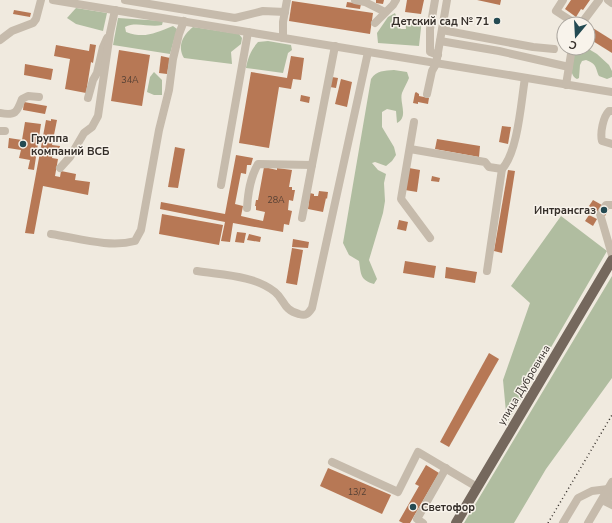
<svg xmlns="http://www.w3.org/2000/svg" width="612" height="523" font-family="'Nunito Sans',sans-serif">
	<rect width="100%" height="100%" fill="#f0eadf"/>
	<g fill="#b0bda0">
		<polygon points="76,8 107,13 103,31 76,24 67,18"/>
		<polygon points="395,13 401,29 406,29 405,18 422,19 419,46 378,43 377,33 388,17"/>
		<path d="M118 18 163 21 162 25C150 28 136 21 125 27L126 32C145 39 155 33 173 26L177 29 170 54 113 45Z"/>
		<path d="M193 27 239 34 242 38 241 44 231 52 232 64 184 58C177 46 183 35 193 27Z"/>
		<path d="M268 41 291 45 292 50 288 53 283 73 246 68C248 57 251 50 258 42Z"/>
		<path d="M577 48H587L597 54 609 65 612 71V77L607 79 599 76C595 67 597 64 586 60L582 61 580 65 579 78 577 79C567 75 573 56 577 48Z"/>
		<path d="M394 70 407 72 409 78C407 83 404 88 402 93 399 102 409 117 397 123L396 111 387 109 382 112V127L394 147 396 155 392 161 386 166 375 162 372 163 378 170 386 174 384 183 385 201 383 213 369 260 377 279 374 284C360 280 361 274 359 261L349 255 343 243 371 79C377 70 384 71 394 70Z"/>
		<polygon points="154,72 162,80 162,95 154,95 147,92 150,77"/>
		<polygon points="561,216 607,251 507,423 503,380 530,303 511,286"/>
		<polygon points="612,276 612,378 546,469 514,523 464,523"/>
	</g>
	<g fill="#b77855">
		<polygon points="376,0 384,0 383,4 376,3"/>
		<polygon points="407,0 424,0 421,14 405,12"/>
		<polygon points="477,0 501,0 500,5"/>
		<polygon points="571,0 590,0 583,10 581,9 576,17 565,9"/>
		<polygon points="292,1 373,13 370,34 289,21"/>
		<polygon points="347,2 361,4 360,9 346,7"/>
		<polygon points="14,10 31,13 30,17 13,14"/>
		<polygon points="588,25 612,40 612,53 588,38"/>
		<polygon points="90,44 96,45 93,63 91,62 86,93 65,89 70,59 54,56 56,45 89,51"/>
		<polygon points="119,50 150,55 142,106 111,101"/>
		<polygon points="161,56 170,58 167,74 159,73"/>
		<polygon points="291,56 304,58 301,80 293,79 291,89 279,87 269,148 239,143 251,72 287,78"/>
		<polygon points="25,64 53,69 51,80 24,75"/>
		<polygon points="332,77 338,78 336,88 330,87"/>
		<polygon points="341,79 352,82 347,107 335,104"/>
		<polygon points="416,92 419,94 419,96 429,98 428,104 418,102 418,104 413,103 415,93"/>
		<polygon points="301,95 310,97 309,103 300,101"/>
		<polygon points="24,102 47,106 45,114 23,110"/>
		<polygon points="51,119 57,120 52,145 60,146 58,154 53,153 52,158 58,159 55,176 60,177 61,171 76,174 75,180 90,182 88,195 43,186 34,234 25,233 46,120 51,121"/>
		<polygon points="25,122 41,124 34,170 28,169 30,160 19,158 21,150 8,148 9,138 22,140"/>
		<polygon points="502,126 511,127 508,144 499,142"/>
		<polygon points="437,139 480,146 479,157 435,149"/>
		<polygon points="175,147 185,149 178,188 168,187"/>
		<polygon points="236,155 253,158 251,165 247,165 246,174 241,173 235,204 243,206 241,216 263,221 265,212 256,210 256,206 255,206 256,200 258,200 264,167 277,170 277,168 292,170 289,187 292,187 292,190 295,190 293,201 289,200 288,210 292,211 289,225 284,224 283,232 233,223 230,242 221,241 225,222 160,209 161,202 225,214"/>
		<polygon points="409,168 420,170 417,192 405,190"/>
		<polygon points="508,170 515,171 502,253 494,251"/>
		<polygon points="432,176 440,178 439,182 431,181"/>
		<polygon points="319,191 328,192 327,199 326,198 323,212 308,209 310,193 314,194 314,196 318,196"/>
		<polygon points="593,200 609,209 605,216 589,206"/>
		<polygon points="162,214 223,225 219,245 159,234"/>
		<polygon points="589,215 597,219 593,226 585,221"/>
		<polygon points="399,220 408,222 406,231 397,229"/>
		<polygon points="237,232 246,233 244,243 235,242"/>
		<polygon points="249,234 261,237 260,242 247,240"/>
		<polygon points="293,239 309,242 308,248 292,247"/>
		<polygon points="292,248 303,250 297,285 286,283"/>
		<polygon points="405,261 436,266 434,278 403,273"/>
		<polygon points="446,267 477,272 475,283 445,278"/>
		<polygon points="489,353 499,359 449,447 440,442"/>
		<polygon points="426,465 439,473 410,523 403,523 399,521 419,486 415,484"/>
		<polygon points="328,468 391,495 382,514 320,486"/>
	</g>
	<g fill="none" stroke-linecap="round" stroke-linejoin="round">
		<g stroke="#c6bbac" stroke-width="8">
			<polyline points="53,0 612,92"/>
			<polyline points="125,0 235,18 263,11 285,12"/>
			<polyline points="355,0 365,2 385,12"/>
			<polyline points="435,0 430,29 430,52 438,55"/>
			<polyline points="563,0 556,11 576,24"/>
			<polyline points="608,0 612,3"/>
			<polyline points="375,23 393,5 396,0"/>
			<polyline points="581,24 599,0"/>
			<polyline points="442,30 533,47 554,49"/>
			<polyline points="283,38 283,22 287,0"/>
			<polyline points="0,40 12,31 33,23 36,19 41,0"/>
			<polyline points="440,41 499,51 569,67"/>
			<polyline points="566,85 572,48"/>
			<polyline points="427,94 432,71 436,64 447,0"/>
			<polyline points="88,98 93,80 97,73 103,47 107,38"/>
			<path d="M612 111H609C603 117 600 133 602 141L612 144"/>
			<path d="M0 113C16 116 17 112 22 99L28 96 39 97"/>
			<polyline points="414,122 401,199 430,238"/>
			<polyline points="0,131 5,131"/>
			<path d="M410 149 485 162 489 167 502 169C518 152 521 102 525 78"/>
			<polyline points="60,168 70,157 84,133 92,127 98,116 110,33 115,10"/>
			<polyline points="221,185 248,32"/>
			<polyline points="612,205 606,205 600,214 612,255"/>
			<path d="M247 208C248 192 250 178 258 164L312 165 335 46"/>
			<polyline points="302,218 312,165"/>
			<path d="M51 234C78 238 109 248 135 241L141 230 159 130 169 90 173 59 179 34 184 21"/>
			<path d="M197 271C222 275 254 275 275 292 285 300 283 310 299 314 306 316 308 314 312 308L368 52"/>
			<polyline points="487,271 502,169"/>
			<polyline points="332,462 398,492 418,452 477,487"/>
			<polyline points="611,494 606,502 612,505"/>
			<polyline points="423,523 417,519 446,468"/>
			<polyline points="563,523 578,498 592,491 608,489"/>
			<polyline points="588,523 612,482"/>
		</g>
		<polyline stroke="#75685d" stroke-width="10" points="456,523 612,260"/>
		<polyline stroke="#352f2a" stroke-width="1.5" stroke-dasharray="1 3" stroke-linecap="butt" points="548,523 612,415"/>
	</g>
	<g fill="#244a52" stroke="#f8f3eb" stroke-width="1.5">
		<circle cx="497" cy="21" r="4"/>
		<circle cx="23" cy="144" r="4"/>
		<circle cx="604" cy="210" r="4"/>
		<circle cx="413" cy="507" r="4"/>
	</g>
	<g text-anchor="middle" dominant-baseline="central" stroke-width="3" stroke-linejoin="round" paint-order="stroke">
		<g font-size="9" fill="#564135">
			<text x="130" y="80">34А</text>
			<text x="276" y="200">28А</text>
			<text x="357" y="492">13/2</text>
		</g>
		<g font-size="11" font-weight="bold" fill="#352f2a" stroke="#f8f3eb" text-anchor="end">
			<text x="489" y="21">Детский сад № 71</text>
			<text x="31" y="138" text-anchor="start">Группа<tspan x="31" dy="13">компаний ВСБ</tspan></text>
			<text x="596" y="210">Интрансгаз</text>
			<text x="421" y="507" text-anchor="start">Светофор</text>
		</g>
		<g font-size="11" fill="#352f2a" stroke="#f8f3eb">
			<text transform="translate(524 385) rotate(-59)">улица Дубровина</text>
		</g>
	</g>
	<g transform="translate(576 36) rotate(198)"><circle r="19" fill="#f8f3eb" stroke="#aaa59e"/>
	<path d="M0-3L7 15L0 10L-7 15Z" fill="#244a52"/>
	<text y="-6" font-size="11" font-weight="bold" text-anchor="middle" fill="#352f2a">С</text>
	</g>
</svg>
